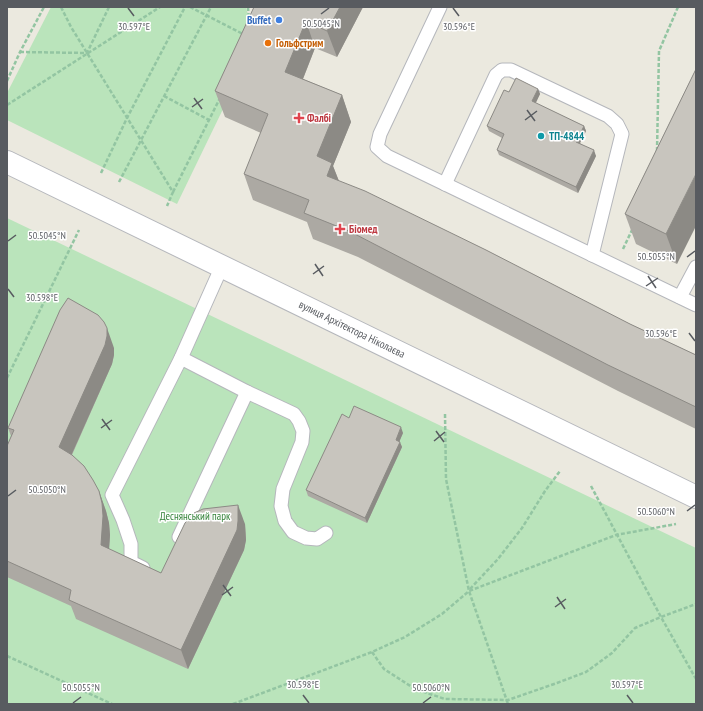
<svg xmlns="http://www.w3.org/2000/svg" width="703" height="711" font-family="'PT Sans Narrow',sans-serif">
	<rect width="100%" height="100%" fill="#ebe9df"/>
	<g fill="#bae4bb">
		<polygon points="51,7 246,7 255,43 177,204 7,120 7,93"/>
		<polygon points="7,218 696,548 696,704 7,704"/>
	</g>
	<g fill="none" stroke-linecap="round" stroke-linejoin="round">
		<g stroke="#b5b7bc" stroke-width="15">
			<g id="lane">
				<polyline points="440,7 380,134 377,147 387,156 696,305"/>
				<polyline points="445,184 496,75 502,70 511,70 608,116 617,124 622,134 592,255"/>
				<polyline points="680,297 696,267"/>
				<polyline points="181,358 247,392"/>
				<polyline points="179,537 247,392 294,414 299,421 303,431 302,442 283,489 281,506 285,521 293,532 306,538 317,539 326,533"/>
				<polyline points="143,568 131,562 131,544 123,520 112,495 181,358 222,266"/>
			</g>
		</g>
		<g stroke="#b5b7bc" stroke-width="24">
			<polyline id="street" points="7,162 696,497"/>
		</g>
		<g stroke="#93c5a2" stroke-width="2.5" stroke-dasharray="4 2" stroke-linecap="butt">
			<polyline points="61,7 71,27 173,192 167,206"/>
			<polyline points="190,7 245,35"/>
			<polyline points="248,7 249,20"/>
			<polyline points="20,52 87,53 109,7"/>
			<polyline points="7,81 20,52 44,7"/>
			<polyline points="164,96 209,120"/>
			<polyline points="7,105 160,7"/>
			<polyline points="657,151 659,51 678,7"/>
			<polyline points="101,173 127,118 185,7"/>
			<polyline points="119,182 211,7"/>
			<polyline points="173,192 220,98"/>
			<polyline points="623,249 632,230"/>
			<polyline points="7,378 79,230"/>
			<polyline points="445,414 446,479 469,591 508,704"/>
			<polyline points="591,486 661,617 696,679"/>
			<polyline points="470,589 498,559 522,528 545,491 560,471"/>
			<polyline points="372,652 384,669 415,689 445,699 508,700 557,683 586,672 612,653 635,628 661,617 696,604"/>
			<polyline points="7,656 112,704"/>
			<polyline points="233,704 372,652 405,637 442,614 469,591 616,535 676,524"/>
		</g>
		<use href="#lane" stroke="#fff" stroke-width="13"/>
		<use href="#street" stroke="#fff" stroke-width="22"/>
	</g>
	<g fill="#aca9a3">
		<polygon points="254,7 363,7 337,57 315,48 303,79 342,95 351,122 333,166 339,181 630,324 696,355 696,429 618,391 358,257 313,239 307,222 253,200 244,174 261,133 225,117 215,91"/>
		<polygon points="696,69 677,264 636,244 625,214"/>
		<polygon points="538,89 540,94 535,103 584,126 586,131 580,143 596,156 578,193 499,155 497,150 502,138 489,131 487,126 509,92"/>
		<polygon points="114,348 114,355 112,364 72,455 99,491 106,511 109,523 110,535 109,549 161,573 245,524 246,540 244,550 188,669 76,619 71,606 7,577 7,446 11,436 8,428"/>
		<polygon points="349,418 403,433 399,441 402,447 367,523 308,496 306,490"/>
	</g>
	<g fill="#8c8a85">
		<polygon points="340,7 363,7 337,57 327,31"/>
		<polygon points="306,21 315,48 295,99 285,72"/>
		<polygon points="538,89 540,94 534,107 532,101"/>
		<polygon points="342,95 351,122 333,166 342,189 337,202 317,156"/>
		<polygon points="584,126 586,131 578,147 576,142"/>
		<polygon points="594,150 596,156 578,193 576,187"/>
		<polygon points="696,174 696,226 677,264 666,234"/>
		<polygon points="107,328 114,348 114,355 112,364 66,467 59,447"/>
		<polygon points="401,427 403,433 398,445 396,440"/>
		<polygon points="400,442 402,447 367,523 365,518"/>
		<polygon points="99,491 106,511 109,523 110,535 108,565 101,545"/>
		<polygon points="238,505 245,524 246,540 244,550 188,669 181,650"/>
	</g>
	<g fill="#c8c5be" stroke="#8c8a85">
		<polygon points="254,7 340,7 327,31 306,21 285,72 342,95 317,156 332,163 327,176 365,191 486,250 630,324 696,355 696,407 608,365 349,231 304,213 309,200 244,174 268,114 215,91"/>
		<polygon points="696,69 696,174 666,234 625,214"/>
		<polygon points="516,78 538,89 532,101 584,126 576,142 594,150 576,187 497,150 504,134 487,126 504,90 509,92"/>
		<polygon points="68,298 98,315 104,322 107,328 107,336 105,345 59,447 72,455 84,466 93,480 99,491 102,503 103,516 101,545 161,573 185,523 194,513 203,509 238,505 238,521 237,530 181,650 69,600 71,590 7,561 7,446 14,430 8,428 60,310"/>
		<polygon points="354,406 401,427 396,440 400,442 365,518 306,490 342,414 349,418"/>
	</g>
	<path fill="none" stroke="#585b60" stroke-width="1.5" d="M128 8 134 16M453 8 459 16M321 14 329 8M194 98 202 109M192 107 203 99M527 110 535 121M525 120 537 111M8 241 16 235M687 257 695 251M315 264 323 276M313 274 324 266M648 276 656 288M646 286 658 278M8 289 14 297M689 333 695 341M102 419 110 430M101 428 112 420M436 431 444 442M434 441 445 432M8 496 16 490M687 511 695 505M223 585 231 596M222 595 233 587M557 597 565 609M555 607 566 599M303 695 309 703M627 695 633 703M73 703 81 697M423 703 431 697"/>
	<circle fill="#3f7fe0" stroke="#fff" stroke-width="1.5" cx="279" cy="20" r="4"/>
	<circle fill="#e8710a" stroke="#fff" stroke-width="1.5" cx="268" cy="43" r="4"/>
	<g fill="#e0444e" stroke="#fff" stroke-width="1.5">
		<path d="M297 112h4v4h4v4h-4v4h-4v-4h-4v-4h4z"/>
		<path d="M338 223h4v4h4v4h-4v4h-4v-4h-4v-4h4z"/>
	</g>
	<circle fill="#0f9aa8" stroke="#fff" stroke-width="1.5" cx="541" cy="136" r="4"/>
	<g text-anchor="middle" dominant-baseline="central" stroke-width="3" stroke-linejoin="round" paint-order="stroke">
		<g font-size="11" font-weight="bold" fill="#366cbe" stroke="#fff" text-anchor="end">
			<text x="271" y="20">Buffet</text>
		</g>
		<g font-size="11" font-weight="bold" fill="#c56008" stroke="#fff" text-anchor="start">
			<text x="276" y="43">Гольфстрим</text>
		</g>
		<g font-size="11" font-weight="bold" fill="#be3a42" stroke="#fff" text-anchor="start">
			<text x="307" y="118">Фалбі</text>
			<text x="349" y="229">Біомед</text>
		</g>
		<g font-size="11" font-weight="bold" fill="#0d838f" stroke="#fff" text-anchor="start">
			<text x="549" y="136">ТП-4844</text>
		</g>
		<g font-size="11" fill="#585b60" stroke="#fff">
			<text transform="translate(352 329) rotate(26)">вулиця Архітектора Ніколаєва</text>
		</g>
		<g font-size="11" fill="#348339" stroke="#fff">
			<text x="195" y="516">Деснянський парк</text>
		</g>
	</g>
	<g font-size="10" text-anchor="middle" fill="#585b60" stroke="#fff" stroke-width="3" stroke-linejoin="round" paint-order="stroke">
		<text x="321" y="27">50.5045°N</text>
		<text x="134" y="30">30.597°E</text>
		<text x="459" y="30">30.596°E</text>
		<text x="47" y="239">50.5045°N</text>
		<text x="656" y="260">50.5055°N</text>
		<text x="42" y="301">30.598°E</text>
		<text x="661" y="337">30.596°E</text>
		<text x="47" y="493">50.5050°N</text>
		<text x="656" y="515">50.5060°N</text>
		<text x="303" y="688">30.598°E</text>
		<text x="627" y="688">30.597°E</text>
		<text x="81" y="691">50.5055°N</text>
		<text x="431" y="691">50.5060°N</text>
	</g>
	<rect width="703" height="711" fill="none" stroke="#585b60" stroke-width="16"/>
</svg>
